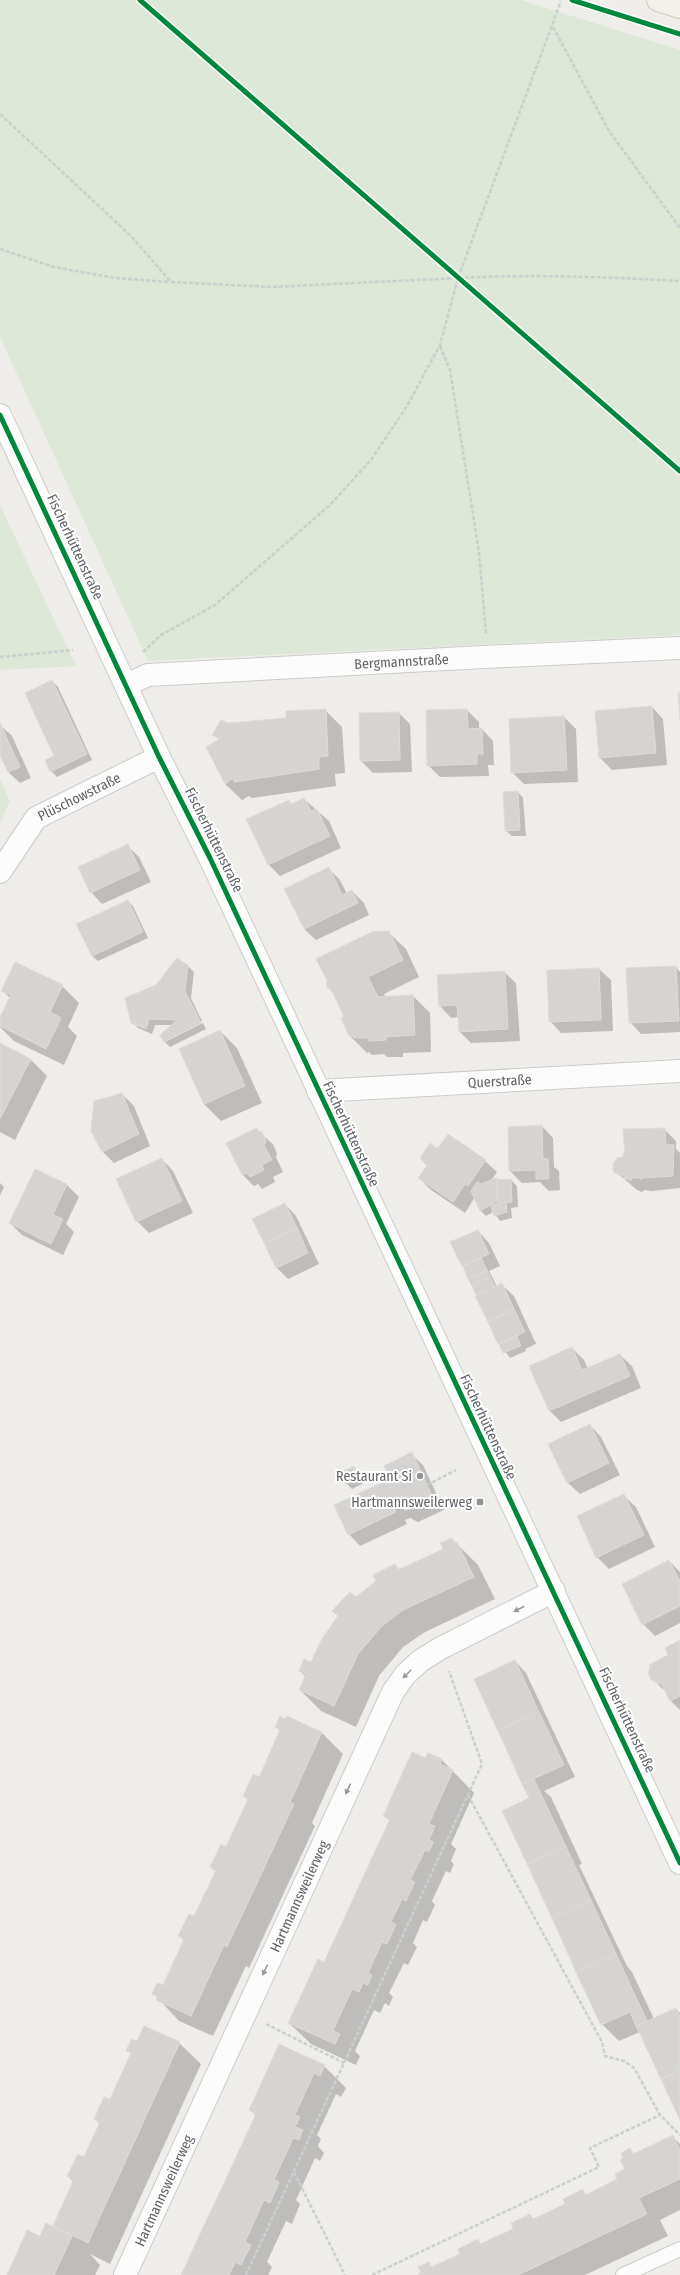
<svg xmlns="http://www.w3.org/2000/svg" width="680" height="2275" font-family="'Fira Sans Condensed',sans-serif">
	<rect width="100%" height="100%" fill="#efedea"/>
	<g fill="#dde8d8">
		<polygon points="0,0 521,0 680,50 680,635 148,661 0,337"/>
		<polygon points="0,505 76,666 0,670"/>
		<polygon points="0,779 10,801 0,823"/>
	</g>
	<g fill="#0003">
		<polygon points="52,681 58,687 92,760 57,777 51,771 55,757"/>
		<polygon points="652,707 663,719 667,765 612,770 600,758 596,712"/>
		<polygon points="325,710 342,727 345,773 335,774 336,786 252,798 249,796 242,800 225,784 219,740 214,735 228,724 287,719"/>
		<polygon points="467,710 479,722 479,729 482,729 493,741 494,765 488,765 489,776 440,777 428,765"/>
		<polygon points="399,713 410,724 412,772 373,773 361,761"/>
		<polygon points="564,717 576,729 578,782 524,784 512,772"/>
		<polygon points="0,725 12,736 31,778 20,783 8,772 0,754"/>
		<polygon points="518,792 523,798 526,836 512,836 506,831"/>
		<polygon points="304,799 329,821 341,848 280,876 269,865 248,820 289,801 292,804"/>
		<polygon points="127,845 139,857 151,882 102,904 91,892"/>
		<polygon points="328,868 340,880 347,894 352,891 364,903 369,915 316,940 304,929"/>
		<polygon points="127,901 133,906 148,938 98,961 92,956"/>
		<polygon points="388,932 406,949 419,977 384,994 386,998 413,996 430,1013 431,1052 403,1053 403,1057 387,1057 384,1054 372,1055 369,1052 367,1053 350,1036 345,1018"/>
		<polygon points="15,963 62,986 79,1003 68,1027 77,1036 64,1065 14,1041 0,1027 0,1019 10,998 2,990"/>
		<polygon points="188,966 194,972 191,998 202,1021 167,1039 173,1025 155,1025 152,1034 138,1028 132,1022 157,986"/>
		<polygon points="676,967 680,972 680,1032 641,1034 630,1022"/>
		<polygon points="599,969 611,980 613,1031 561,1033 550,1021"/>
		<polygon points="504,972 516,983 520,1041 471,1043 460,1032 459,1017 451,1018 440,1006"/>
		<polygon points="203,1023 206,1029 170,1047 165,1042"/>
		<polygon points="220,1031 237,1048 262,1103 221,1121 204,1104"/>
		<polygon points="0,1044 30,1059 47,1076 15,1140 0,1132"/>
		<polygon points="122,1094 134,1106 150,1146 114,1163 102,1151"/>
		<polygon points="542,1126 553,1138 554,1167 559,1171 560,1190 549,1191 540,1182 522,1183 510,1171 509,1128"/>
		<polygon points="664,1129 676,1141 676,1149 680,1153 680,1188 652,1191 644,1190 642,1192 637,1190 614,1170 624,1158"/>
		<polygon points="259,1132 273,1144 277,1154 276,1157 283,1172 273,1177 275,1182 262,1189 258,1184 254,1186 243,1175"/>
		<polygon points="436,1149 485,1161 497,1172 490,1182 497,1179 498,1181 511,1180 517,1186 518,1207 511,1208 512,1218 500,1221 493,1212 486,1216 480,1210 475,1197 465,1213 431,1190 419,1178"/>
		<polygon points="162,1159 173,1171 193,1213 149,1233 137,1221"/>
		<polygon points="36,1170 67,1185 79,1197 66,1224 74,1232 63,1255 22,1235 10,1223"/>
		<polygon points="0,1183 4,1187 0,1195"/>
		<polygon points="285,1204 296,1216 319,1264 288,1279 276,1267"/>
		<polygon points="478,1231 489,1243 500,1266 489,1271 497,1287 502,1285 514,1296 536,1344 525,1349 526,1351 510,1358 499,1343 478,1296 452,1243"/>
		<polygon points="572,1348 584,1360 588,1369 620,1355 632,1366 641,1388 561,1422 550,1411 531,1367"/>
		<polygon points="590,1425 601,1437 620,1475 580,1494 568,1483"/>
		<polygon points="411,1454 423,1465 444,1510 418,1522 410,1518 405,1520 407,1524 360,1546 349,1534"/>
		<polygon points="354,1468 360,1473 364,1483 352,1489 346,1483"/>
		<polygon points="624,1496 636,1507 655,1547 609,1569 597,1557"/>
		<polygon points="452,1539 478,1565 495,1599 425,1632 403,1647 379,1676 356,1727 321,1711 300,1690 306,1677 300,1671 312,1663 356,1599 395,1565 400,1570 444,1549"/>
		<polygon points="669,1561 680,1572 680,1623 655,1636 643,1624"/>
		<polygon points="680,1642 680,1710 670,1700 666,1692 652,1679"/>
		<polygon points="515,1661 526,1673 575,1777 544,1791 551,1797 582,1864 579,1865 627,1966 632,1972 654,2019 676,2009 680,2013 680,2117 640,2032 619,2041 602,2024 530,1799 475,1680"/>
		<polygon points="288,1717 322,1733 343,1754 312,1823 315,1826 249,1968 246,1966 213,2036 179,2021 153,1993 163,1986 184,1941 180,1936 195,1918 216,1872 211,1867 227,1848 249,1801 244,1796 259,1778 281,1732 276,1727"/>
		<polygon points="426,1759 442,1760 474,1793 451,1844 456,1849 451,1861 454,1864 450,1873 446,1871 432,1901 435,1905 427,1922 423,1920 413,1943 417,1947 408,1965 404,1963 389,1993 393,1997 389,2006 385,2003 380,2013 374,2010 355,2051 360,2056 356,2065 311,2044 289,2023 324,1963 390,1821 384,1815"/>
		<polygon points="137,2043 179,2043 201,2064 110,2264 90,2254 100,2265 95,2275 8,2275 40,2237 57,2229 54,2226 74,2182 68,2176 85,2158 100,2124 95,2119 111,2101 132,2055 127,2050"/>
		<polygon points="324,2066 346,2088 341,2097 336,2094 317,2135 321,2139 318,2146 324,2153 320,2161 315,2158 296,2200 300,2204 292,2224 286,2221 267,2262 272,2267 268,2275 182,2275 256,2116 250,2110"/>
		<polygon points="673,2137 680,2144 680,2210 660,2220 668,2236 585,2275 418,2275 428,2264 432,2268 461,2254 478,2240 482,2245 514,2229 530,2215 534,2219 567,2204 582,2190 587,2195 619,2180 626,2170 630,2150 635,2154"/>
	</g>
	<g fill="#d5d4d3" stroke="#dedcda">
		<polygon points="52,680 87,754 50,772 45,760 54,756 25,693"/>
		<polygon points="678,693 680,693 680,719"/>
		<polygon points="652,706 656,753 599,758 595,711"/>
		<polygon points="326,709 328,756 319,757 319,769 234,782 233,778 225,784 206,747 220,739 212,735 221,720 228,723 286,718 286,711"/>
		<polygon points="467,709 468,729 482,728 483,754 477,754 477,764 427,766 426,710"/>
		<polygon points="399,712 400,760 360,761 359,713"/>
		<polygon points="564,716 567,770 511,773 509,719"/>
		<polygon points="0,723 20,767 8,772 0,756"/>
		<polygon points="518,791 520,830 505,831 503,792"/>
		<polygon points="304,798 311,811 317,809 330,836 268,865 246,819 289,800 291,804"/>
		<polygon points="128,844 140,870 90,893 78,867"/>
		<polygon points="329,867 342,895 352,890 358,903 304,929 284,889"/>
		<polygon points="128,900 143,932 92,956 76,924"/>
		<polygon points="389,931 403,960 368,977 378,997 413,995 415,1035 386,1037 386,1040 369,1041 369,1038 354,1038 352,1035 349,1036 341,1018 344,1017 333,993 327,987 327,980 316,959 372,932"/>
		<polygon points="177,958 188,965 185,991 201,1023 164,1042 160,1035 177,1020 149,1019 146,1029 131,1023 125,998 156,985"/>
		<polygon points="15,962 63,985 50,1012 61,1018 46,1049 0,1026 0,1017 11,995 1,991"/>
		<polygon points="676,966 679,1021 629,1023 626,968"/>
		<polygon points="599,968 601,1020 549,1022 547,970"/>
		<polygon points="505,971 508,1029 459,1032 457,1005 439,1006 437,975"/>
		<polygon points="220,1030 245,1086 204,1104 179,1049"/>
		<polygon points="0,1043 31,1059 0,1119"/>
		<polygon points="122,1093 139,1134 102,1152 91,1131 94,1101"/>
		<polygon points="542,1125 543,1159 548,1159 549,1179 536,1179 536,1170 509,1171 508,1127"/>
		<polygon points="256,1128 258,1131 262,1132 266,1141 264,1145 272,1160 262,1165 264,1170 250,1177 247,1173 242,1175 226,1143"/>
		<polygon points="665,1128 666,1145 674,1145 673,1176 642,1178 640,1180 640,1178 632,1178 630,1181 630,1179 624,1179 624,1175 618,1175 613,1171 613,1163 617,1158 623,1157 623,1153 625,1153 623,1129"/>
		<polygon points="448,1134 486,1160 468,1186 465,1184 453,1202 418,1178 427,1166 420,1158 430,1143 436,1148 439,1147"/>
		<polygon points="162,1158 182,1201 136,1222 116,1179"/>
		<polygon points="35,1169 67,1184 53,1215 63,1219 51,1244 9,1223"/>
		<polygon points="497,1178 497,1201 480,1211 471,1191 477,1182 481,1184"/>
		<polygon points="511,1179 512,1202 498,1203 497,1180"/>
		<polygon points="506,1202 507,1212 494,1216 491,1206 498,1203"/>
		<polygon points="285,1203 297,1228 264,1243 252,1219"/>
		<polygon points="297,1228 308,1253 276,1268 264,1243"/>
		<polygon points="478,1230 489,1254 462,1266 450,1242"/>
		<polygon points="481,1258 487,1270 468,1279 463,1266"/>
		<polygon points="487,1270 490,1277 472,1286 468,1279"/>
		<polygon points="490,1277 495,1287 476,1295 472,1286"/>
		<polygon points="502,1283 514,1309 488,1322 475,1296"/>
		<polygon points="514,1309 525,1332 498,1344 488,1322"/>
		<polygon points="517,1336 521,1346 503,1353 499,1344"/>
		<polygon points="572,1347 582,1370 620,1354 630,1376 549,1411 529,1366"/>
		<polygon points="590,1424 609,1463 567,1483 548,1444"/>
		<polygon points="412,1452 433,1498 405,1511 404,1507 400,1509 399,1506 394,1508 396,1512 348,1535 334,1505 390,1479 384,1466"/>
		<polygon points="354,1466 359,1477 345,1484 340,1473"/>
		<polygon points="624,1494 644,1535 596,1558 577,1516"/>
		<polygon points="452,1538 454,1543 457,1542 474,1577 403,1610 382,1626 358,1654 334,1706 299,1690 306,1674 299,1671 304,1659 311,1662 323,1637 338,1616 332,1611 342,1600 350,1592 356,1597 376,1581 373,1575 395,1564 398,1570 443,1549 440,1543"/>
		<polygon points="669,1560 680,1581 680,1606 642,1625 622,1584"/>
		<polygon points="680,1640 680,1696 670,1701 661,1683 658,1685 657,1682 651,1680 648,1673 650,1668 649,1665 668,1655 665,1648"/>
		<polygon points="515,1660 539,1712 498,1731 474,1679"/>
		<polygon points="539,1712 564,1765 522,1784 498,1731"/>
		<polygon points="280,1716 285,1719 287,1716 322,1732 290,1802 294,1804 227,1947 224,1945 191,2016 156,2000 158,1996 152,1994 157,1983 163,1985 184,1939 178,1936 189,1914 194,1916 216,1870 210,1867 221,1844 226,1847 248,1799 243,1796 253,1774 259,1777 280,1730 275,1727"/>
		<polygon points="412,1752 425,1758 428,1753 442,1759 440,1764 453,1770 429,1824 435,1826 429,1840 433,1842 429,1852 425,1850 410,1880 415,1882 406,1901 402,1899 391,1922 396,1924 387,1944 382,1942 368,1973 372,1975 368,1985 363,1983 359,1992 352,1989 333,2031 340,2034 335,2044 288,2023 318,1959 324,1962 390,1819 383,1816"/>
		<polygon points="534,1779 566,1847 527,1864 502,1811 529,1798 522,1784"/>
		<polygon points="566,1847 591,1900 552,1918 527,1864"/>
		<polygon points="591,1900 616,1954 576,1972 552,1918"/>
		<polygon points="616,1954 647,2021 636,2026 630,2012 601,2025 576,1972"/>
		<polygon points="676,2008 680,2017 680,2070 661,2079 636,2026"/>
		<polygon points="144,2026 180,2042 88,2243 53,2226 74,2179 67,2176 78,2154 84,2157 100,2122 94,2119 104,2097 110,2099 131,2053 126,2051 131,2039 137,2041"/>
		<polygon points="279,2044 325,2065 320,2076 314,2073 295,2115 300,2117 295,2127 303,2130 299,2140 293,2138 274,2180 279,2182 270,2203 264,2200 245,2242 251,2245 241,2265 235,2262 229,2275 181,2275 256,2114 249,2110"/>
		<polygon points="680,2070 680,2120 661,2079"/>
		<polygon points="673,2135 680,2150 680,2179 639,2198 647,2214 518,2275 417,2275 421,2272 418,2267 429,2262 431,2267 460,2254 458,2249 478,2239 480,2244 513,2229 511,2223 530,2214 533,2219 565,2204 563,2199 583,2189 585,2195 617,2179 615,2174 625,2169 620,2160 623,2158 621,2153 630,2148 633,2154"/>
		<polygon points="46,2223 72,2236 54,2275 7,2275 27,2230 40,2236"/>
	</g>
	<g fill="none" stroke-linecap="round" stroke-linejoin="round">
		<g stroke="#cccbca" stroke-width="16">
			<polyline id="service" points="623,2275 680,2249"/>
		</g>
		<g stroke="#cccbca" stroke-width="24">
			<g id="minor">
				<path id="s1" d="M126 685 148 675 484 657 680 648"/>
				<path id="s2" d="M0 872 36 818 159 757"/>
				<path id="s3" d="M318 1091 680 1071"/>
				<path id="s4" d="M125 2275 393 1692 405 1675 420 1661 439 1649 554 1591"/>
			</g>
		</g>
		<g stroke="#cccbca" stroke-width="24">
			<polyline id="tertiary" points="0,415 159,757 210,858 680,1863"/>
		</g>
		<g stroke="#d3c8bc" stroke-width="24">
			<polyline id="primary" points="658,0 680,7"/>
		</g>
		<g stroke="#cccfcd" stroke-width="2.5" stroke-dasharray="4 2" stroke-linecap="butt">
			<polyline points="553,27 609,131 680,228"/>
			<polyline points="0,114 131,236 171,282 272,287 458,278 561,1"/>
			<polyline points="0,249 54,267 115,278 170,282"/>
			<polyline points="440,346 450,370 479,552 486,634"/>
			<path d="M143 652 161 635 215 605 330 505 371 460 407 406 440 345 458 278C532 274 606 277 680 281"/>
			<polyline points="0,657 73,650"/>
			<polyline points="427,1485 456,1470"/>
			<polyline points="468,1795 602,2042 605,2056 624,2061 634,2068 660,2115 680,2135"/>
			<polyline points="266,2024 344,2063"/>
			<polyline points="294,2172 345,2275"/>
			<polyline points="246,2275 482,1764 449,1671"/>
			<polyline points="372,2275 599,2167 590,2148 660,2115"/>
		</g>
		<use href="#service" stroke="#fdfcfc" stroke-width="14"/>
		<use href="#minor" stroke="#fdfcfc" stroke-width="22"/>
		<use href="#tertiary" stroke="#fdfcfc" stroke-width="22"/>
		<use href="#primary" stroke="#f2f0eb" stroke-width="22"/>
		<g stroke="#fff" stroke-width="8">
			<g id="cycleway">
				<polyline points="140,0 680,471"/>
				<polyline points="572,0 680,34"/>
				<polyline points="0,415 159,757 210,858 680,1863"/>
			</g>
		</g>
		<use href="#cycleway" stroke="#00873e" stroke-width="5"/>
	</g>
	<defs><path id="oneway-solid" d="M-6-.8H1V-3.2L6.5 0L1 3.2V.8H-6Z"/></defs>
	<g fill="#97999b">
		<use href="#oneway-solid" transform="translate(519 1609) rotate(153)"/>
		<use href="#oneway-solid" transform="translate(407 1674) rotate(135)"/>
		<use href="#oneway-solid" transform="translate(348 1789) rotate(115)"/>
		<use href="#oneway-solid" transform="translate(265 1970) rotate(115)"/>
	</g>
	<g fill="#929495" stroke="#fff" stroke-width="1.5">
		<circle cx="420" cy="1476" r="4"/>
		<rect x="476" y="1498" width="8" height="8" rx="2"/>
	</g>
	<g text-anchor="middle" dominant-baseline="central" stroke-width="4" stroke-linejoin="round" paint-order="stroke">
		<g font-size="14" fill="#606467" stroke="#fff">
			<text transform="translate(75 547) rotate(65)">Fischerhüttenstraße</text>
			<text stroke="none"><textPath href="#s1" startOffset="278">Bergmannstraße</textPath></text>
			<text stroke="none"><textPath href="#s2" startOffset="113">Plüschowstraße</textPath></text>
			<text transform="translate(214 840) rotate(64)">Fischerhüttenstraße</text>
			<text stroke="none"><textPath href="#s3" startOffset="182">Querstraße</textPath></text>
			<text transform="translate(351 1134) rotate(65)">Fischerhüttenstraße</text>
			<text transform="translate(488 1427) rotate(65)">Fischerhüttenstraße</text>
			<text transform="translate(627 1720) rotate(65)">Fischerhüttenstraße</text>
			<text stroke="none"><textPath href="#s4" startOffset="417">Hartmannsweilerweg</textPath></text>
			<text stroke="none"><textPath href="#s4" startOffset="93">Hartmannsweilerweg</textPath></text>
		</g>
		<g font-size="14" fill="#606467" stroke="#fff" text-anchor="end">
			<text x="412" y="1476">Restaurant Si</text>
			<text x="472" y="1502">Hartmannsweilerweg</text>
		</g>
	</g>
</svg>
